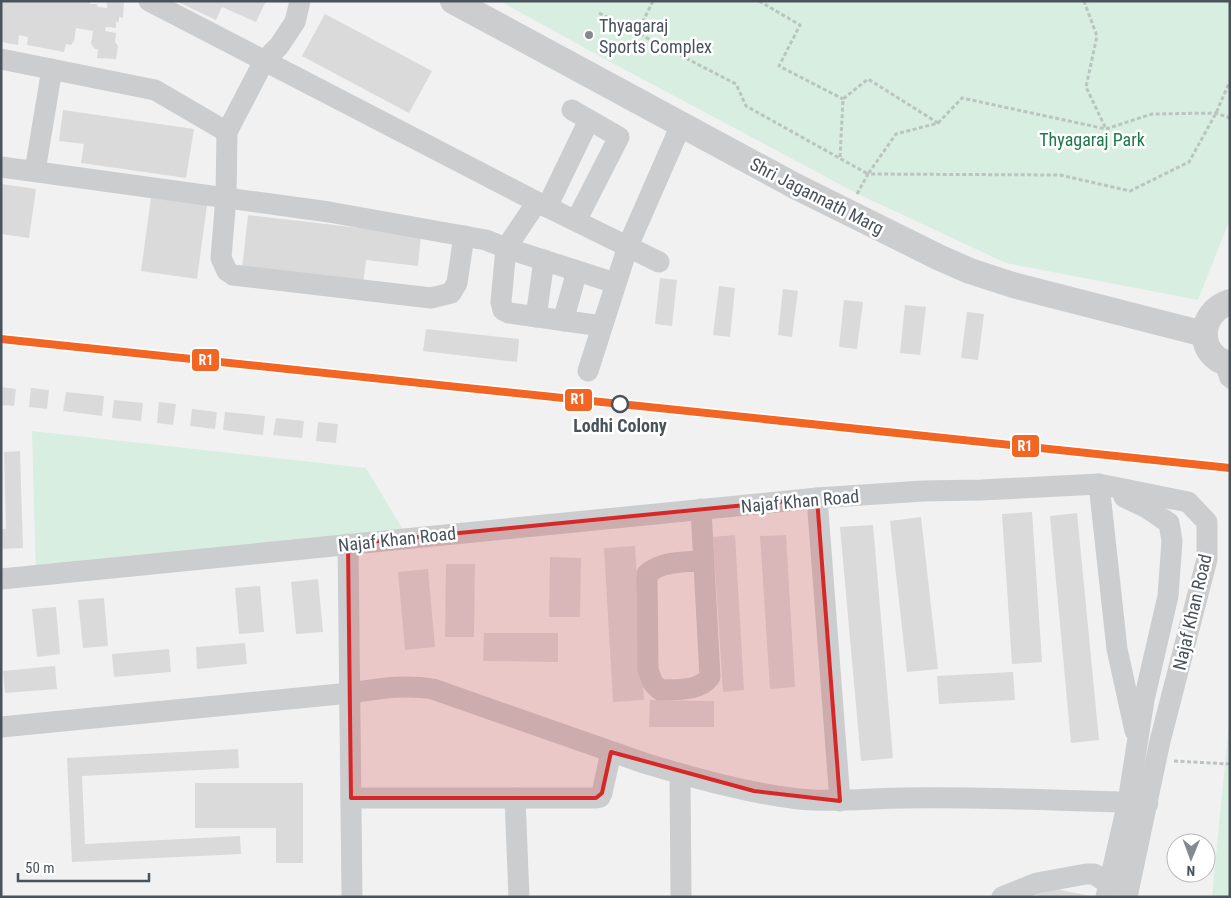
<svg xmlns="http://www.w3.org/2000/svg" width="1231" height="898" font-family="'Roboto Condensed',sans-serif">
	<rect width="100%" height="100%" fill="#f1f1f1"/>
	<g fill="#d8eee0">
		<polygon points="500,1 1230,1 1230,219 1198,300 1006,263 858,194 603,58"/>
		<polygon points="32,431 366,468 408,538 36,575"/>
		<polygon points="1230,713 1230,897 1212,897"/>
	</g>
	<g fill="#dadadb">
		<polygon points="1,1 90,1 90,4 97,4 98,7 107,8 107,1 124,1 123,18 119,17 119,22 116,22 116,28 106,27 105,31 116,33 115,42 118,46 116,59 97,58 98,49 95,49 91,44 93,31 76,28 74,41 71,45 66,44 64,52 27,45 28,37 19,35 18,45 1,42"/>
		<polygon points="176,1 266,1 256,22 222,7 216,20"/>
		<polygon points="325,14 432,71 409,113 302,56"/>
		<polygon points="63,110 194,129 186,178 81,163 84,144 59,141"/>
		<polygon points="1,184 36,189 29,238 1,234"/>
		<polygon points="151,198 207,205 197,279 141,271"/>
		<polygon points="248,215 421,235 418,266 366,260 363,284 242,270"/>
		<polygon points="660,278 677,280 672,326 655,324"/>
		<polygon points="719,286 735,288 730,337 713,335"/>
		<polygon points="783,289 798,291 792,337 778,335"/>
		<polygon points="844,300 863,302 857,349 839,347"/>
		<polygon points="905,305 926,307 920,355 900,353"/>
		<polygon points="967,312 984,314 978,360 961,358"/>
		<polygon points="426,329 519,339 517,362 423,351"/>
		<polygon points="1,387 16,389 14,406 1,405"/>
		<polygon points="31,388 49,390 47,409 29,407"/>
		<polygon points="66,392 104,396 102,416 63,411"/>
		<polygon points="114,400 143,403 141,421 112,418"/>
		<polygon points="159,402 176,404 173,425 157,423"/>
		<polygon points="192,409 217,412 215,429 190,426"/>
		<polygon points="225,412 265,416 263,435 223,430"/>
		<polygon points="276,418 304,421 302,438 273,435"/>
		<polygon points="318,422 338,424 336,443 316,441"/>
		<polygon points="20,451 23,548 1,549 1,529 6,529 4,452"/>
		<polygon points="1032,512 1042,662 1012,664 1002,514"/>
		<polygon points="1077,513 1099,740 1071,743 1050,516"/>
		<polygon points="921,517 938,669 907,672 890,521"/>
		<polygon points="873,525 893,758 861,761 840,527"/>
		<polygon points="735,535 744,690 723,692 713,537"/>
		<polygon points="786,535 795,687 770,689 760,536"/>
		<polygon points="635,546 644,700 613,702 604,548"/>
		<polygon points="550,557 581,558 580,617 549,617"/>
		<polygon points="446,564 475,564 474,637 445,637"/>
		<polygon points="428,569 435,647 405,650 398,572"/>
		<polygon points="318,579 323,632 296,634 291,582"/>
		<polygon points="260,586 264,632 239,634 235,588"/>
		<polygon points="104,598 108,646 83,648 78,600"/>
		<polygon points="56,607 60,654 37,657 32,609"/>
		<polygon points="484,633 558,633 558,662 483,661"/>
		<polygon points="245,643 247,664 197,669 196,647"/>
		<polygon points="169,649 171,672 114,677 112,654"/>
		<polygon points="55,666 57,689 5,693 3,671"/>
		<polygon points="1013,672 1015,700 939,704 937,676"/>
		<polygon points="650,700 714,701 714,727 649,727"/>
		<polygon points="238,749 239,768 82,776 85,844 240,836 241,854 72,862 67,758"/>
		<polygon points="195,783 303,783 303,863 276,863 276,828 195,828"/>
		<polygon points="1039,885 1089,896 1089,897 1037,897"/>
	</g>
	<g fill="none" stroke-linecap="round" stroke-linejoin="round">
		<g stroke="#bac4c1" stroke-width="3" stroke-dasharray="4 2.5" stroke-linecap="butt">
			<polyline points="653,1 637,33 736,84 746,106 868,174 896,134 938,123 868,79 843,99 840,158"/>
			<polyline points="759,1 800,25 779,66 843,99"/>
			<polyline points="1084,1 1097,36 1086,87 1106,129"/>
			<polyline points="599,13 637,33"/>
			<polyline points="938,123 962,98 1106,129 1152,114 1216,113 1230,118"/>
			<polyline points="857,194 868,174 1060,175 1130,191 1189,162 1216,113 1230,81"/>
			<polyline points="1174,761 1230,764"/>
		</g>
		<polyline stroke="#cbcdcf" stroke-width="10" points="1219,363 1225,380 1230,384"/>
		<g stroke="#cbcdcf" stroke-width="21">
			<polyline points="149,1 537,202 659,262"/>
			<polyline points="300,1 295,22 279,46 264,61 227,132 226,197 221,258 227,271 233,275 431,298 451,293 457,283 464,236"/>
			<polyline points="1,59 155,90 227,132"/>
			<polyline points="572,110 619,137 576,221"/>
			<polyline points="1,167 329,212 486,240 506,248 537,202"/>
			<polyline points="35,171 52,69"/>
			<polyline points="547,207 589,120"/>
			<polyline points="536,317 544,260"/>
			<polyline points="563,321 577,271"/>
			<polyline points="602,326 509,313 503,310 501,302 506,248 615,283"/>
			<polyline points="588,371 628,246 681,125"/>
			<polyline points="1099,484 1117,649 1135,731"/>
			<polyline points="817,498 840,801"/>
			<path d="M701 509 710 677C698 692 678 689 660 690L653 683 648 670 647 574C662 561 684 562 704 561"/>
			<polyline points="348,544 352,897"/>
			<polyline points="1,579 817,498 923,491 981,490 1099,484 1188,502 1207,522 1207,559 1160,741 1127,897"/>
			<path d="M1 727 350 693C378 689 404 684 433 689L644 763C694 778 747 793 799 799 835 803 870 798 905 798 986 797 1067 800 1148 803"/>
			<polyline points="680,774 681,897"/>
			<polyline points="351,798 596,798 600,797 602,793 611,752"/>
			<polyline points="515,798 519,897"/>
			<polyline points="1002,897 1037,883 1086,874 1094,874 1119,891"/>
			<polyline points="1106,897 1128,802 1144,700 1168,596 1172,541 1169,523 1147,508 1124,497"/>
		</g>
		<g stroke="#cbcdcf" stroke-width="26">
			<polyline points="453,1 795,186 938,257 970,271 1013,285 1204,334"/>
			<path d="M1230 302C1197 312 1196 357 1230 364"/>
		</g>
		<g stroke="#fff" stroke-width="11">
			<polyline id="rail-1" points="1,339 1230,468"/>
		</g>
		<use href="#rail-1" stroke="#f26522" stroke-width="8"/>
	</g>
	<path fill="#d62828" fill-opacity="0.2" stroke="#d62828" stroke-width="4" stroke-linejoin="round" d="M817 498 840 801 754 791 611 752 602 793 596 798H351L348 544Z"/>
	<circle fill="#848a90" stroke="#fff" stroke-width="2" cx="589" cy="35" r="5"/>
	<circle fill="#fff" stroke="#49535c" stroke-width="2.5" cx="620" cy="404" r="8"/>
	<g text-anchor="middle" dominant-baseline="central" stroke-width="5" stroke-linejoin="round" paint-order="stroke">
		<g font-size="18" fill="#49535c" stroke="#fff" text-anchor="start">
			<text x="599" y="25">Thyagaraj<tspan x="599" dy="21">Sports Complex</tspan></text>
		</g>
		<g font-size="18" fill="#1f794b" stroke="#fff">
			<text x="1092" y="139">Thyagaraj Park</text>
		</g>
		<g font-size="18" fill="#49535c" stroke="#fff">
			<text transform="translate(817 196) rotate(27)">Shri Jagannath Marg</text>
			<text transform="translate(800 501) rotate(-5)">Najaf Khan Road</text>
			<text transform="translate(397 539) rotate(-6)">Najaf Khan Road</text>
			<text transform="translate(1192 612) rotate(-77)">Najaf Khan Road</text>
		</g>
		<g font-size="18" font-weight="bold" fill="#49535c" stroke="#fff">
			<text x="620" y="425">Lodhi Colony</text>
		</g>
	</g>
	<g stroke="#fff" stroke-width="2">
		<rect x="191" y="348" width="29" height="24" rx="5" fill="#f26522"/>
		<rect x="564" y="388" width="29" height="24" rx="5" fill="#f26522"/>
		<rect x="1011" y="434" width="29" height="24" rx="5" fill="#f26522"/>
	</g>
	<g font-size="14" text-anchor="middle" font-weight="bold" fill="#fff">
		<text x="206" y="365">R1</text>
		<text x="578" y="404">R1</text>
		<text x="1025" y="451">R1</text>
	</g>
	<rect width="1231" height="898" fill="none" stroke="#49535c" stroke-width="5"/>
	<g transform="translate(1191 858) rotate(181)"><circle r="24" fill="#ffffff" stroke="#b6babe"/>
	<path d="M0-4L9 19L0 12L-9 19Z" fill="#848a90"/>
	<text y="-8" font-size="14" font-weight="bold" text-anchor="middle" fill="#49535c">N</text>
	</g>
	<path d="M18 873v8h131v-8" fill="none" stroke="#49535c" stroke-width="2.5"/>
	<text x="25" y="873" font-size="15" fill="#49535c" stroke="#ffffff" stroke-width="4" paint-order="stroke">50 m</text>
</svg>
